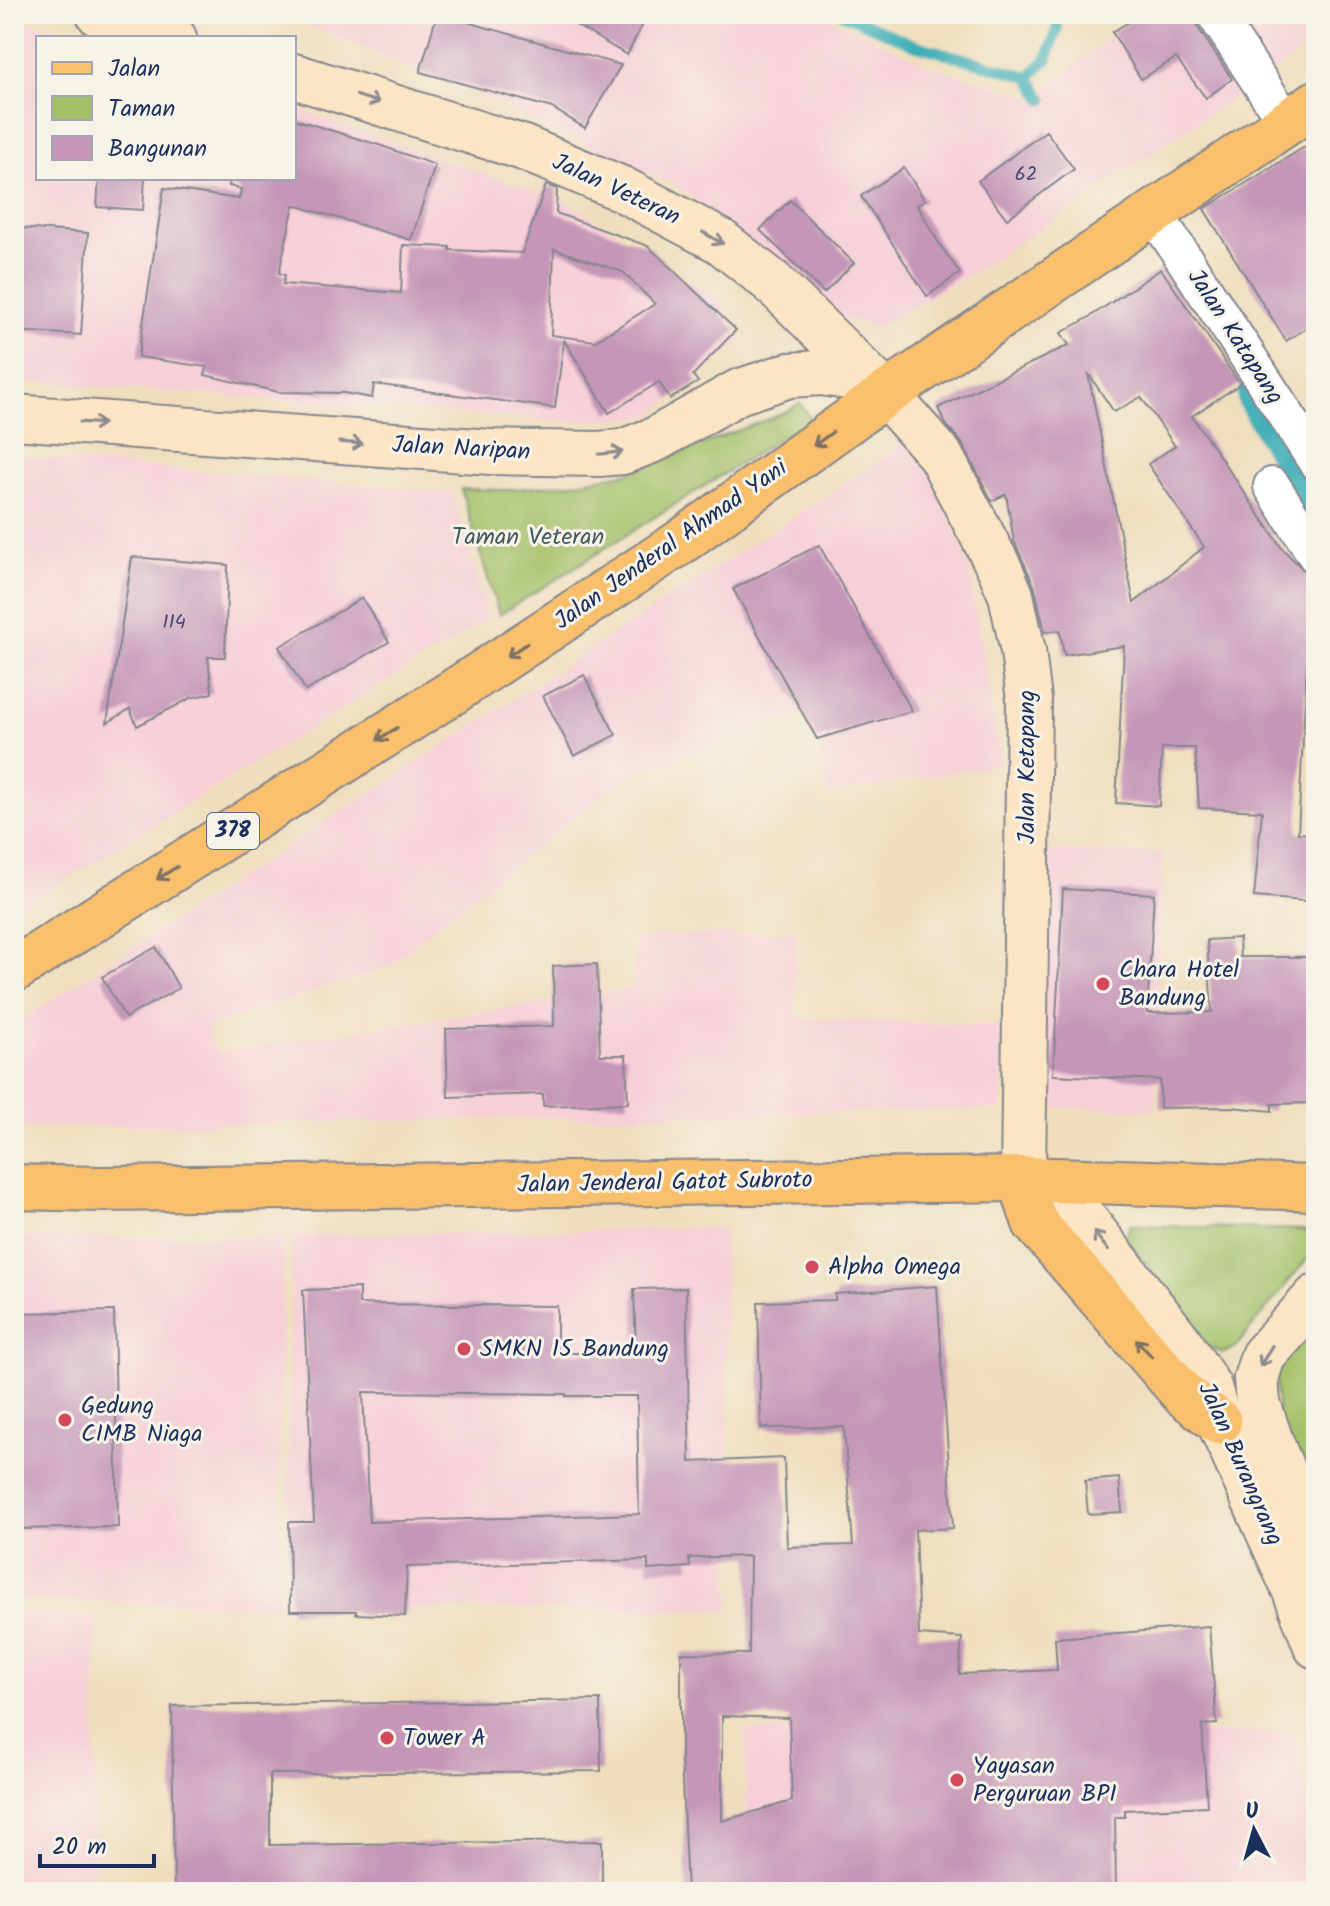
<svg xmlns="http://www.w3.org/2000/svg" width="1330" height="1906" font-family="Kalam,sans-serif">
	<rect width="100%" height="100%" fill="#f7f3e8"/>
	<filter id="ink" filterUnits="userSpaceOnUse"><feTurbulence type="fractalNoise" baseFrequency=".0125" numOctaves="2"/><feDisplacementMap in="SourceGraphic" scale="16" xChannelSelector="R" yChannelSelector="G"/><feConvolveMatrix kernelMatrix="1 2 1 2 8 2 1 2 1" color-interpolation-filters="sRGB"/></filter>
	<filter id="wash" filterUnits="userSpaceOnUse"><feTurbulence type="fractalNoise" baseFrequency=".006" numOctaves="4" result="noise"/><feDisplacementMap in="SourceGraphic" scale="32" xChannelSelector="R" yChannelSelector="G"/><feGaussianBlur stdDeviation="1.8" result="paint"/><feColorMatrix in="noise" values="0 0 0 0 0 0 0 0 0 0 0 0 0 0 0 0 0 1.4 0 .05"/><feComposite in="paint" operator="in"/></filter>
	<g filter="url(#wash)">
		<rect width="100%" height="100%" fill="#efdebd"/>
		<g fill="#f6cfd7">
			<polygon points="279,14 820,14 932,67 1034,98 1112,36 1145,14 1316,14 1316,42 984,266 877,327 826,313 782,273 677,186 487,99 299,21"/>
			<polygon points="14,19 77,33 93,38 38,38 38,178 294,178 294,108 571,204 723,303 740,343 648,417 569,422 14,380"/>
			<polygon points="909,442 932,468 969,569 1001,764 829,794 812,710 629,775 430,930 391,966 207,1027 210,1040 218,1053 633,989 636,937 796,932 795,1019 1001,1025 1002,1109 14,1128 14,1025"/>
			<polygon points="14,456 453,493 488,619 14,911"/>
			<polygon points="1048,851 1163,853 1155,1110 1040,1107"/>
			<polygon points="724,1228 730,1610 287,1608 291,1236"/>
			<polygon points="283,1237 278,1606 14,1599 14,1238"/>
			<polygon points="14,1613 96,1616 94,1892 14,1892"/>
			<polygon points="746,1730 1293,1733 1306,1801 1305,1892 746,1892"/>
		</g>
		<g fill="#a4c067" stroke="#607862" stroke-width="2">
			<polygon points="800,403 811,419 499,615 461,489 506,490 574,483 630,472 784,413"/>
			<polygon points="1130,1225 1304,1230 1314,1237 1315,1249 1235,1348 1223,1353 1208,1347 1126,1238"/>
			<polygon points="1316,1322 1316,1461 1292,1473 1279,1440 1275,1370"/>
		</g>
		<g fill="none" stroke-linecap="round" stroke-linejoin="round">
			<g stroke="#3fafb7" stroke-width="11">
				<polyline points="843,14 915,45 1029,77 1043,100"/>
				<polyline points="1029,77 1047,59 1057,29 1056,14"/>
			</g>
			<polyline stroke="#3fafb7" stroke-width="40" points="1257,398 1316,501"/>
		</g>
		<g id="blocks">
			<g fill="#c596b7" fill-rule="evenodd">
				<polygon points="437,14 438,14 621,65 585,128 552,108 420,72"/>
				<polygon points="557,14 648,14 627,55"/>
				<polygon points="1142,14 1194,14 1197,26 1232,79 1206,98 1176,58 1141,79 1112,32"/>
				<path d="M294 119 379 145 435 165 411 240 294 205 279 273 285 275 283 284 401 293 403 245 450 247V250L522 253 546 185 557 189 556 213 648 246 736 330 693 375 698 382 670 399 659 382 609 413 564 340 555 408 374 384 372 398 344 393 278 392 205 375 207 367 138 357 164 188 239 199 241 189 229 186 230 178H294ZM554 249 623 272 655 304 595 341 551 335Z"/>
				<polygon points="1046,131 1074,169 1007,219 978,181"/>
				<polygon points="1316,140 1316,322 1286,341 1204,209"/>
				<polygon points="904,168 925,200 917,205 940,245 960,273 927,296 861,196"/>
				<polygon points="99,178 145,178 143,210 97,207"/>
				<polygon points="790,200 854,263 824,293 760,230"/>
				<polygon points="19,228 88,233 81,335 14,331 14,298"/>
				<path d="M1161 269 1240 384 1192 416 1282 548 1316 583V660L1308 643 1298 833 1316 834V902L1254 897 1262 811 1199 808 1195 748H1162L1159 806 1116 803 1124 646 1064 655 1060 630 1045 632 1034 585 1014 541 1006 494 992 501 962 443 945 423 938 408 1069 345 1061 333 1088 318ZM1088 373 1114 412 1141 397 1175 446 1148 464 1204 547 1134 603Z"/>
				<polygon points="819,545 912,711 817,739 733,589"/>
				<polygon points="132,557 228,565 225,657 208,657 212,693 191,698 137,726 130,709 107,723"/>
				<polygon points="362,598 389,642 306,691 279,647"/>
				<polygon points="584,675 616,735 574,756 543,696"/>
				<polygon points="1063,889 1154,894 1147,1013 1212,1012 1207,940 1239,938 1240,957 1316,957 1316,1103 1272,1104 1272,1111 1231,1107 1160,1108 1160,1080 1053,1075"/>
				<polygon points="156,947 179,988 125,1018 102,977"/>
				<polygon points="597,964 600,1055 626,1055 628,1103 543,1106 543,1094 448,1097 446,1029 554,1026 553,966"/>
				<path d="M937 1286 953 1528 915 1530 919 1635 962 1638 959 1674 1057 1670 1055 1638 1209 1626 1217 1724 1202 1725 1207 1806 1125 1810V1817H1115L1116 1892H687L681 1758V1653L749 1654 750 1556 689 1558 690 1567 648 1570V1560L407 1567 405 1616 356 1614V1611H290L289 1522H314L303 1290 359 1288V1304L557 1306V1353H636L634 1289 686 1288 690 1462 784 1458 787 1547 853 1545 844 1427 761 1428 758 1302 835 1300V1294ZM363 1392 566 1394V1396H637L639 1514 369 1522ZM722 1716 789 1718 792 1801 722 1821Z"/>
				<polygon points="114,1311 118,1527 14,1529 14,1313"/>
				<polygon points="1119,1478 1122,1512 1088,1514 1085,1481"/>
				<polygon points="600,1700 601,1771 270,1774 270,1845 602,1841 602,1892 174,1892 172,1706"/>
			</g>
		</g>
	</g>
	<g filter="url(#ink)">
		<use href="#blocks" fill-opacity="0" stroke="#85868e" stroke-width="2"/>
		<g fill="none" stroke-linecap="round" stroke-linejoin="round">
			<g stroke="#85868e" stroke-width="40">
				<g id="street">
					<polyline points="1215,14 1287,123"/>
					<polyline points="1154,213 1316,461"/>
					<polyline points="1272,486 1316,555"/>
				</g>
			</g>
			<g stroke="#85868e" stroke-width="48">
				<g id="secondary">
					<polyline points="99,14 174,38"/>
					<polyline points="294,76 521,147 622,189 720,241 772,282 886,394 940,455 999,567 1011,595 1023,651 1029,700 1023,1179"/>
					<polyline points="14,417 491,452 599,454 622,452 656,439 738,392 789,375 822,373 854,378 877,389"/>
					<polyline points="1054,1180 1179,1341 1209,1387 1219,1422 1295,1591 1316,1646"/>
					<polyline points="1316,1297 1263,1356 1256,1378 1258,1403 1271,1442 1316,1552"/>
				</g>
			</g>
			<g stroke="#85868e" stroke-width="48">
				<g id="primary">
					<polyline points="14,970 453,692 678,544 886,394 1316,103"/>
					<polyline points="1023,1179 1027,1200 1035,1223 1184,1395 1219,1422"/>
					<polyline points="14,1187 100,1189 1023,1179 1316,1188"/>
				</g>
			</g>
			<use href="#street" stroke="#fff" stroke-width="36"/>
			<use href="#secondary" stroke="#fce5c4" stroke-width="44"/>
			<use href="#primary" stroke="#f8bf6c" stroke-width="44"/>
		</g>
		<defs><path id="oneway-shaft" d="M-6 0H5M1.5-3L5.5 0L1.5 3" fill="none" stroke-width="1.6" stroke-linecap="round" stroke-linejoin="round" transform="scale(2)"/></defs>
		<g stroke="#8c8a91">
			<use href="#oneway-shaft" transform="translate(368 99) rotate(17)"/>
			<use href="#oneway-shaft" transform="translate(713 238) rotate(30)"/>
			<use href="#oneway-shaft" transform="translate(92 423) rotate(4)"/>
			<use href="#oneway-shaft" transform="translate(351 443) rotate(4)"/>
			<use href="#oneway-shaft" transform="translate(611 453) rotate(-6)"/>
			<use href="#oneway-shaft" transform="translate(1101 1241) rotate(-128)"/>
			<use href="#oneway-shaft" transform="translate(1266 1356) rotate(120)"/>
		</g>
		<g stroke="#7e7064">
			<use href="#oneway-shaft" transform="translate(823 439) rotate(144)"/>
			<use href="#oneway-shaft" transform="translate(517 650) rotate(147)"/>
			<use href="#oneway-shaft" transform="translate(387 734) rotate(148)"/>
			<use href="#oneway-shaft" transform="translate(167 873) rotate(148)"/>
			<use href="#oneway-shaft" transform="translate(1144 1348) rotate(-132)"/>
		</g>
	</g>
	<g fill="#d1495b" stroke="#f7f3e8" stroke-width="3">
		<circle cx="1103" cy="984" r="8"/>
		<circle cx="812" cy="1267" r="8"/>
		<circle cx="464" cy="1349" r="8"/>
		<circle cx="65" cy="1420" r="8"/>
		<circle cx="387" cy="1738" r="8"/>
		<circle cx="957" cy="1780" r="8"/>
	</g>
	<g text-anchor="middle" dominant-baseline="central" stroke-width="6" stroke-linejoin="round" paint-order="stroke">
		<g font-size="20" fill="#464974">
			<text x="1026" y="175">62</text>
			<text x="174" y="623">114</text>
		</g>
		<rect fill="#f7f3e8" stroke="#5d6a87" stroke-width="2" x="207" y="813" width="52" height="36" rx="6"/>
		<g font-size="22" font-weight="bold" fill="#1b2f5e">
			<text x="233" y="831">378</text>
		</g>
		<g font-size="24" fill="#1b2f5e" stroke="#f7f3e8">
			<text transform="translate(616 190) rotate(25)">Jalan Veteran</text>
			<text transform="translate(1235 337) rotate(57)">Jalan Katapang</text>
			<text transform="translate(461 449) rotate(3)">Jalan Naripan</text>
			<text transform="translate(671 545) rotate(-35)">Jalan Jenderal Ahmad Yani</text>
			<text transform="translate(1027 767) rotate(-90)">Jalan Ketapang</text>
			<text transform="translate(665 1183) rotate(-1)">Jalan Jenderal Gatot Subroto</text>
			<text transform="translate(1240 1464) rotate(66)">Jalan Burangrang</text>
		</g>
		<g font-size="24" fill="#445a61" stroke="#f7f3e8">
			<text x="528" y="537">Taman Veteran</text>
		</g>
		<g font-size="24" fill="#1b2f5e" stroke="#f7f3e8" text-anchor="start">
			<text x="1119" y="970">Chara Hotel<tspan x="1119" dy="28">Bandung</tspan></text>
			<text x="828" y="1267">Alpha Omega</text>
			<text x="480" y="1349">SMKN 15 Bandung</text>
			<text x="81" y="1406">Gedung<tspan x="81" dy="28">CIMB Niaga</tspan></text>
			<text x="403" y="1738">Tower A</text>
			<text x="973" y="1766">Yayasan<tspan x="973" dy="28">Perguruan BPI</tspan></text>
		</g>
	</g>
	<rect width="1330" height="1906" fill="none" stroke="#f7f3e8" stroke-width="48"/>
	<rect x="36" y="36" width="260" height="144" fill="#f7f3e8" stroke="#9fa5b1" stroke-width="2"/>
	<rect x="52" y="62" width="40" height="12" fill="#f8bf6c" stroke="#9fa5b1" stroke-width="2"/>
	<text x="108" y="76" font-size="24" fill="#1b2f5e">Jalan</text>
	<rect x="52" y="96" width="40" height="24" fill="#a4c067" stroke="#9fa5b1" stroke-width="2"/>
	<text x="108" y="116" font-size="24" fill="#1b2f5e">Taman</text>
	<rect x="52" y="136" width="40" height="24" fill="#c596b7" stroke="#9fa5b1" stroke-width="2"/>
	<text x="108" y="156" font-size="24" fill="#1b2f5e">Bangunan</text>
	<g transform="translate(1254 1830) rotate(354)" stroke="#f7f3e8" stroke-width="6" paint-order="stroke">
	<path d="M0-6L14 30L0 20L-14 30Z" fill="#1b2f5e"/>
	<text y="-12" font-size="22" font-weight="bold" text-anchor="middle" fill="#1b2f5e">U</text>
	</g>
	<path d="M40 1854v12h114v-12" fill="none" stroke="#1b2f5e" stroke-width="4"/>
	<text x="52" y="1854" font-size="24" fill="#1b2f5e" stroke="#f7f3e8" stroke-width="6" paint-order="stroke">20 m</text>
</svg>
